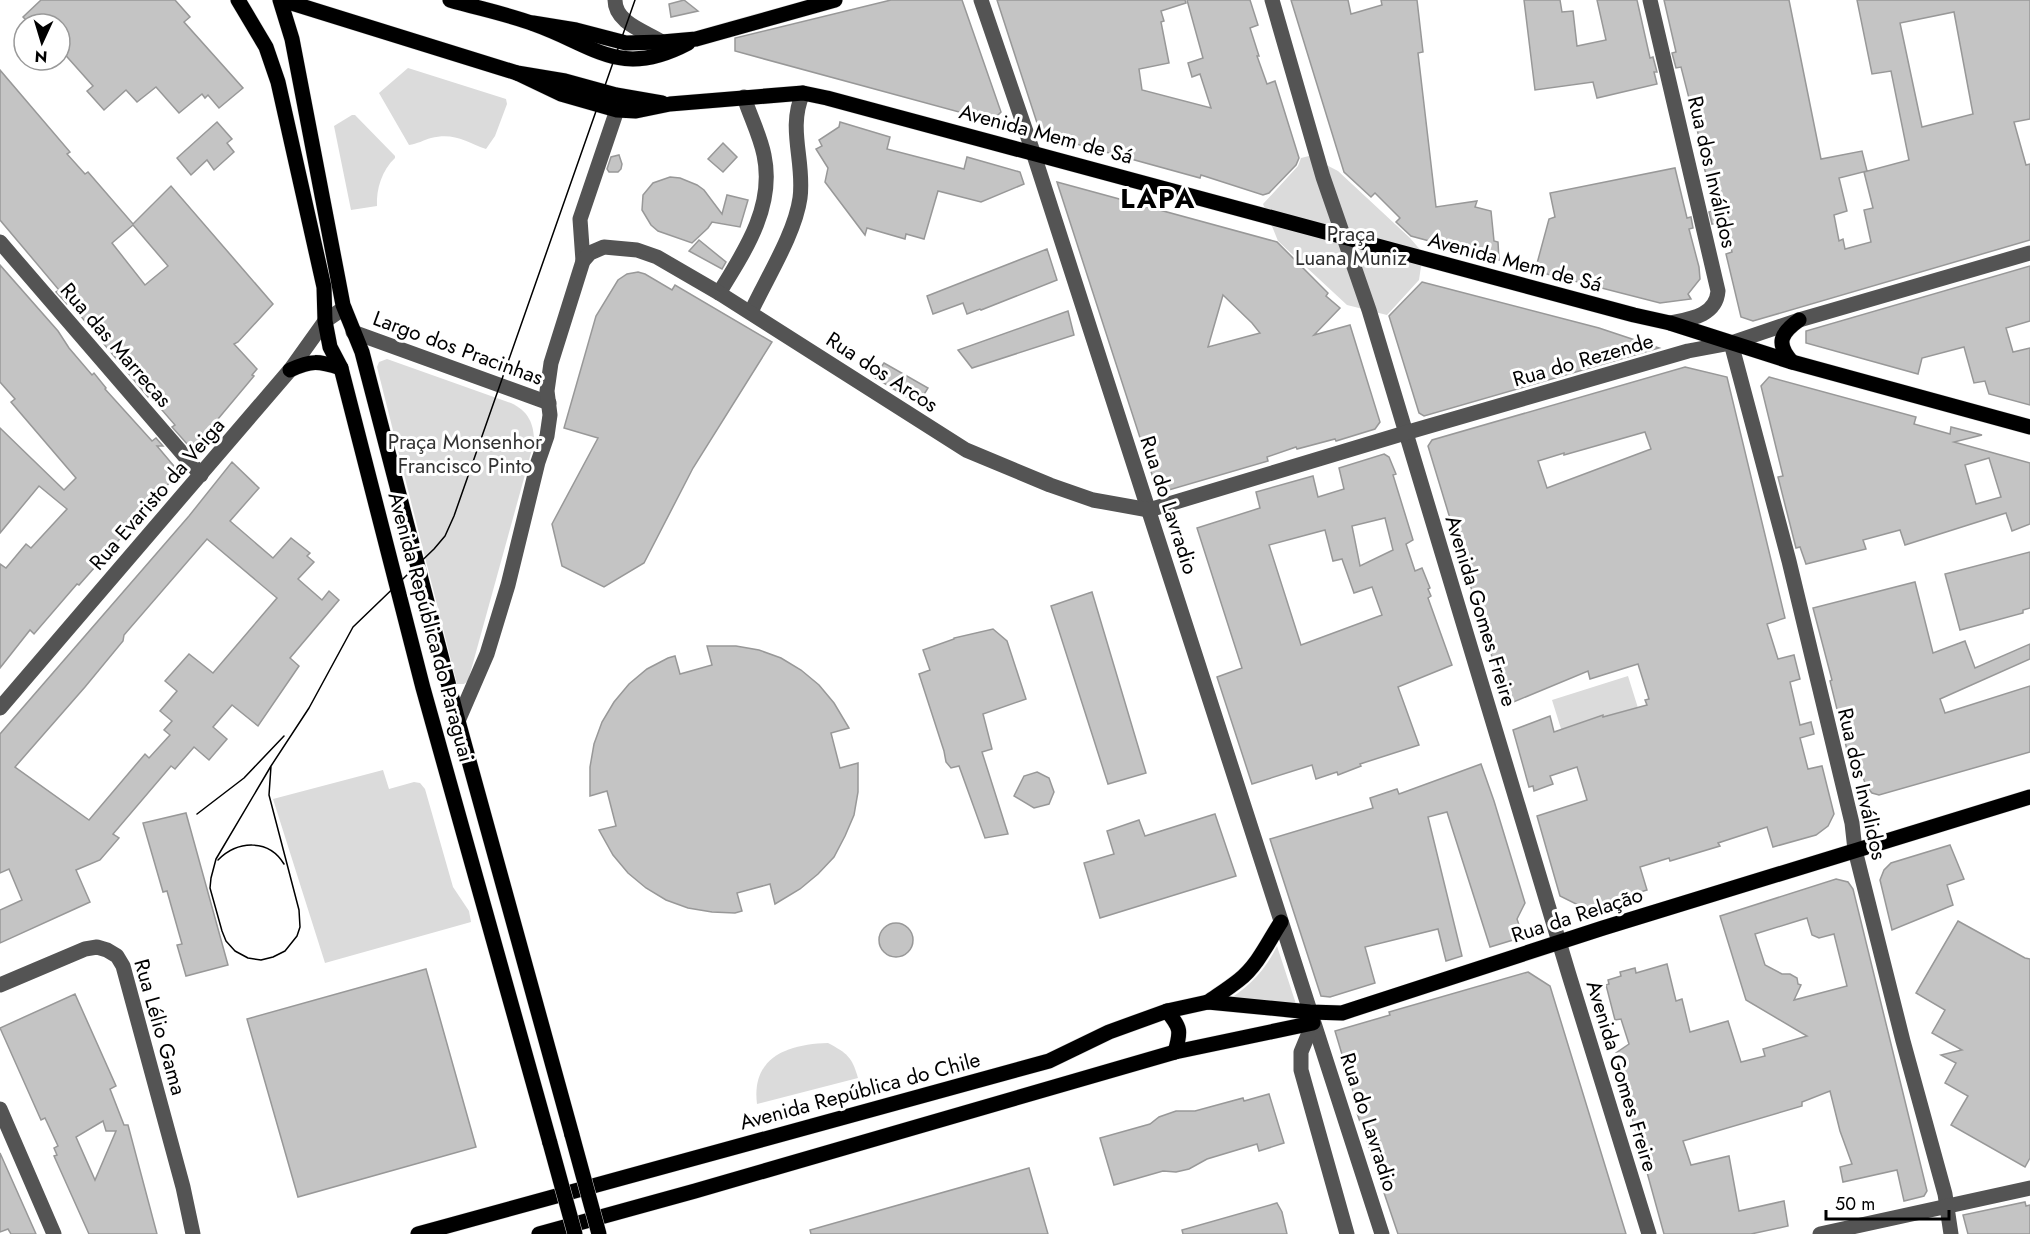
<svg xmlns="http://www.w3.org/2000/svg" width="2030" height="1234" font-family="Jost,sans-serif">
	<rect width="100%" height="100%" fill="#fff"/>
	<g fill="#dbdbdb">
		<path d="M408 68 506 99 507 104 495 136 486 149C466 142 454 132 431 138 424 140 417 144 409 145L379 93Z"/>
		<path d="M352 115H355L395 156V158C382 170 376 189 377 206L351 210 334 126Z"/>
		<polygon points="1309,156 1338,171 1410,238 1423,253 1419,280 1387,315 1347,305 1278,241 1263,204 1298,166 1301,158"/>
		<path d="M387 359 511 403C528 411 534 423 534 442L468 681 464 684H457L377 367 379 362Z"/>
		<polygon points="1628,676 1638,708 1562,732 1552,700"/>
		<polygon points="383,770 389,789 414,782 420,783 425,789 453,887 469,911 471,922 325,963 273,799"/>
		<path d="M1277 946 1296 1004 1223 1003C1247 989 1265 971 1277 946Z"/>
		<path d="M828 1043C847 1053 852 1057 858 1078L757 1104C751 1057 788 1044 828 1043Z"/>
	</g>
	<g fill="#c4c4c4" stroke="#989898" stroke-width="1.5" fill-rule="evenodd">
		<polygon points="41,0 175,0 190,17 184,22 243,88 219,108 208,95 205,98 202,94 179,113 156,87 137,102 126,90 104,110 87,91 93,86 60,49 60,24 30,24 23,17"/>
		<polygon points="684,0 698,11 671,17 669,4"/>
		<polygon points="891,0 962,0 1001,112 992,121 735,51 735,38"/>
		<polygon points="997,0 1185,0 1186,3 1161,11 1164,21 1161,22 1169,63 1139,69 1142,90 1211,108 1200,74 1192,77 1188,63 1203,58 1187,0 1250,0 1258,25 1250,28 1259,56 1257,56 1267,84 1275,81 1299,158 1296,165 1269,193 1263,195 1201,175 1200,178 1044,135 1040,132"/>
		<polygon points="1291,0 1348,0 1351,14 1382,5 1381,0 1417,0 1423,52 1418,53 1436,207 1477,201 1475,207 1491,211 1494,241 1498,242 1499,260 1411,236 1396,222 1400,218 1375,193 1371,197 1344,172"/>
		<polygon points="1524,0 1560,0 1562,12 1573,11 1577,46 1606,40 1597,0 1637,0 1650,58 1653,57 1657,72 1654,72 1657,84 1597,98 1593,82 1535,90"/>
		<path d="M1664 0H1789L1821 159 1862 151 1867 171 1839 178 1847 211 1834 215 1839 241 1843 239 1845 249 1871 242 1864 210 1873 208 1864 172 1909 160 1891 71 1872 74 1857 0H2030V119L2014 122 2026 165 2030 164V240L1753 321 1741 317 1726 254 1732 252 1726 221 1712 224 1709 212 1716 210 1697 142 1700 141 1681 67 1676 68 1672 53 1676 52ZM1954 12 1973 114 1922 127 1900 23Z"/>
		<path d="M0 70 70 152 67 154 85 174 88 172 133 224 171 186 273 304 238 342 234 344 257 369 252 375 254 376 197 444 188 445 172 427 175 425 149 395 148 397 69 302 67 304 56 292 59 290 0 220ZM133 225 168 266 145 285 112 243Z"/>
		<polygon points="217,122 232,139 227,143 234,152 214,170 207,160 191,175 177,158"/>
		<polygon points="840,122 890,137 887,149 964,169 967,157 1020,172 1024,184 981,202 938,191 924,239 906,234 905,239 867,228 865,235 825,182 828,168 816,149 822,146 819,140 839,127"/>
		<polygon points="723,143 737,157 723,172 708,159"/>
		<polygon points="619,155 622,164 621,169 618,172 609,172 607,169 611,157"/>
		<polygon points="1675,168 1687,218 1691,217 1693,228 1689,229 1699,267 1700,279 1688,294 1691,299 1660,303 1535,271 1549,219 1555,217 1550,193"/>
		<polygon points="670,177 680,178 697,185 704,190 722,214 727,195 748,200 740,227 712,222 708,228 692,243 658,231 651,225 642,210 643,195 653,183"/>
		<path d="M1057 182 1277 242 1328 293 1326 296 1340 308 1314 335 1350 325 1380 422 1375 429 1336 441 1335 439 1297 449 1296 447 1267 457 1268 461 1162 492 1157 490ZM1223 295 1252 323 1260 333 1208 347Z"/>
		<polygon points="699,240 726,262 722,269 689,251"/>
		<polygon points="1047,249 1057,280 981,310 980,309 967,314 963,303 933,314 927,296"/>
		<polygon points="0,265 58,331 69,348 92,375 94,373 106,388 105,389 152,441 156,438 163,446 157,446 179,472 79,585 77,584 34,634 30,630 0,668 0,564 6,568 26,544 31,548 67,509 39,486 0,533 0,428 64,490 76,478 11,402 15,399 0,382"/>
		<polygon points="2030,266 2030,321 2006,328 2013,352 2030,348 2030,405 1989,394 1985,381 1974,383 1964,347 1922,358 1918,374 1806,343 1806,331"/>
		<polygon points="638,272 645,274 672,290 675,285 772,342 693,468 644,563 604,587 562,566 552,524 598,438 564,428 596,316 618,280 627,274"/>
		<polygon points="1422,282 1599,328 1659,348 1424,416 1419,413 1389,316"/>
		<polygon points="1068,311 1074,335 972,368 958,350"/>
		<polygon points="884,363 928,388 918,404 874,377"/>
		<path d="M1685 367 1727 377 1785 618 1767 624 1778 659 1794 655 1800 679 1790 682 1800 725 1811 722 1814 734 1800 738 1808 769 1822 766 1834 814 1828 826 1816 835 1773 847 1767 827 1718 843 1720 846 1670 861 1669 858 1640 867 1647 890 1586 909 1560 896 1537 816 1587 800 1577 767 1550 776 1553 784 1534 791 1533 786 1529 787 1513 730 1550 716 1554 732 1603 715V717L1647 705 1645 700 1649 699 1638 664 1590 679 1588 671 1511 703 1507 691 1503 693 1428 446 1432 440ZM1645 432 1651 449 1547 488 1538 461 1564 453V455Z"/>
		<path d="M1769 377 1916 417 1914 424 1950 434 1951 427 1982 435 1954 442 2030 463V524L2012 531 2006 513 1905 545 1900 530 1863 540 1866 549 1806 564 1800 547 1796 548 1778 477 1783 476 1761 386ZM1989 458 2001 497 1976 504 1965 465Z"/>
		<path d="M1384 454 1389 457 1396 474 1393 475 1413 540 1406 544 1415 571 1422 568 1430 588 1428 589 1431 596 1428 598 1452 665 1398 687 1419 745 1360 764 1361 766 1338 775 1337 772 1316 779 1312 765 1252 784 1217 677 1242 668 1197 528 1260 508 1256 492 1313 476 1318 497 1344 489 1339 468ZM1385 518 1393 550 1360 566 1352 526ZM1325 530 1333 561 1342 559 1354 593 1372 587 1382 615 1301 645 1269 545Z"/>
		<path d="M232 462 259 488 230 521 273 558 291 538 310 553 307 556 314 562 298 579 322 600 329 591 339 600 290 658 299 666 258 726 232 705 213 727 227 739 209 760 194 747 175 769 171 766 113 834 119 838 100 860 76 870 90 902 0 943V910L22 900 9 869 0 873V734L189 516ZM207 539 277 598 213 673 189 654 165 681 177 691 160 711 172 721 164 730 170 735 149 758 145 754 89 820 15 767 85 687 123 641 124 635Z"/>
		<polygon points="2030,552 2030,608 2023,610 2023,613 1960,630 1945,574"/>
		<polygon points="1915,582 1933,653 1965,641 1975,668 2030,644 2030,659 1940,699 1945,713 2030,686 2030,752 1879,795 1872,793 1866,786 1856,756 1849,758 1830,681 1832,680 1813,608"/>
		<polygon points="1092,592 1146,773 1108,784 1051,606"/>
		<polygon points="993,629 1007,641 1026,699 983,714 992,749 982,752 1008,834 985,838 959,766 951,768 946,762 944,751 919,674 930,670 923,650 954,639 954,638"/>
		<polygon points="707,646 736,646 759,650 781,658 801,670 819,685 834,703 849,728 831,733 840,768 858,763 858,792 854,815 845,836 834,857 818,874 800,889 775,904 770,884 737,893 742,911 735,913 712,912 688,908 666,900 646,888 628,873 613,855 599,830 616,826 607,791 590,796 590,767 594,744 602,722 614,702 629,684 647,669 668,658 675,656 680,674 712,665"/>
		<polygon points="1481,764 1494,801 1525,903 1517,919 1523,937 1490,947 1447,812 1428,817 1462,956 1446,961 1438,929 1365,947 1375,983 1330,997 1321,996 1270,839 1373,808 1370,798 1397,789 1399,794"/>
		<polygon points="1037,772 1049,778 1054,792 1049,804 1034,808 1014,796 1024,776"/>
		<polygon points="186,813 228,965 186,976 177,945 182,944 167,891 163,892 143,823"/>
		<polygon points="1215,814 1236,876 1100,918 1084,863 1114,854 1107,831 1139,820 1145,836"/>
		<polygon points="1950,845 1964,879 1947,885 1953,905 1892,930 1880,880 1884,870 1891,863"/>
		<path d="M1836 879 1848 882 1853 889 1927 1191 1924 1196 1904 1201 1897 1170 1843 1182 1840 1167 1852 1164 1840 1131 1830 1091 1802 1102V1106L1683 1141 1691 1165 1729 1156 1739 1211 1784 1201 1788 1226 1751 1234H1664L1624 1089 1628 1083 1620 1074 1615 1061 1616 1053 1629 1044 1621 1019 1615 1020 1606 985 1609 984 1608 980 1621 976 1620 972 1635 968 1636 973 1667 964 1676 1001 1682 999 1690 1032 1728 1021 1741 1062 1765 1056 1763 1049 1807 1036 1746 1000 1720 916ZM1807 918 1812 935 1819 938 1834 934 1847 986 1794 1000 1801 985 1798 984 1797 978 1790 974H1782L1765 965 1755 934Z"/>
		<polygon points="1958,921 2025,958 2030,959 2030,1158 2025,1167 1951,1125 1968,1096 1945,1083 1956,1063 1941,1055 1962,1050 1932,1033 1945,1010 1916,993"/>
		<circle cx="896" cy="940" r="17"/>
		<polygon points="426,969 476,1147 298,1197 247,1019"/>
		<polygon points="1528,972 1550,986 1626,1234 1398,1234 1357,1113 1354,1099 1355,1098 1335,1031 1390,1015 1389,1012"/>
		<path d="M75 994 116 1086 110 1089 124 1125H128L157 1234H89L54 1156 57 1155 54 1148 58 1146 45 1118 41 1120 0 1028ZM103 1121 106 1131H116L95 1180 76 1137Z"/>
		<polygon points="1269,1094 1284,1143 1259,1151 1257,1144 1207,1159 1189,1169 1176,1172 1163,1171 1114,1185 1100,1138 1150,1124 1159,1117 1176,1111 1195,1111 1243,1098 1244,1101"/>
		<polygon points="0,1153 36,1234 11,1234 8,1229 0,1232"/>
		<polygon points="1029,1168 1048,1234 811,1234 810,1230"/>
		<polygon points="2025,1202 2026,1206 2030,1205 2030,1234 1968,1234 1963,1215"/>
		<polygon points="1277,1203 1282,1212 1287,1234 1183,1234 1182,1230"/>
	</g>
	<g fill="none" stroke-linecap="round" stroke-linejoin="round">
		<g stroke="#dbdbdb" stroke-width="16">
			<g id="major">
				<polyline points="238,0 266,47 278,82 324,287 325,321 330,347 341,368 423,688 550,1143"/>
				<polyline points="280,0 292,39 343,305 362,352 458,721 572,1135"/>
				<polyline points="282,0 517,73 565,81 616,95 662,103"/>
				<path d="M450 0C477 8 507 14 534 24 596 46 620 79 688 43"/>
				<polyline points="533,23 576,30 626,43 662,42 696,39 835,0"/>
				<polyline points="517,73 561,94 617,110 636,111 670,104 803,93 827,98 1634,315 1670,323 1792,362 2030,427"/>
				<path d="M1792 362C1775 343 1781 333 1799 320"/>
				<path d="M290 370C312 360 318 361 341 368"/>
				<path d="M1208 1002C1218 995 1229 988 1239 980 1258 965 1268 942 1281 922"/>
				<path d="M1167 1011C1181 1028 1181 1031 1175 1052"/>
				<polyline points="418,1234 1049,1061 1109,1032 1167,1011 1208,1002 1310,1012 1342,1013 1603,928 2030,797"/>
				<polyline points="539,1234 695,1191 1175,1052 1313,1023"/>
			</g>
		</g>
		<g stroke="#545454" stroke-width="15">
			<path d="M615 0C615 23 645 31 662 42"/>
			<polyline points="981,0 1033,152 1382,1234"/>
			<polyline points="1272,0 1323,177 1369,310 1569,975 1649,1234"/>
			<path d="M1650 0 1718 291C1716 316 1690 319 1670 323"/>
			<polyline points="0,242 201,475"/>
			<polyline points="583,261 580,219 617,110"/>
			<path d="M719 293C745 251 775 206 764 155 760 135 750 116 744 97"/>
			<path d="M751 312C766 279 795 234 800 198 805 161 787 129 803 93"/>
			<polyline points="353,332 549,403"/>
			<polyline points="1731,343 1789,561 1852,823 1855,850 1903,1041 1945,1194 1951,1234"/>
			<polyline points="0,708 290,370 325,321 344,308"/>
			<polyline points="458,721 487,654 508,585 538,462 547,436 550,415 547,391 551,363 583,261 590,253 604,247 637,250 657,257 719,293 966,450 1050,485 1093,500 1149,510 1405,433 1688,351 1731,343 1799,320 2030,253"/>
			<polyline points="0,985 85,949 97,947 107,950 117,956 123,966 183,1187 193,1234"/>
			<polyline points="1313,1023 1301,1052 1301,1070 1347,1234"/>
			<polyline points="0,1109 54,1234"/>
			<polyline points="1820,1234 2030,1188"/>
		</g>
		<use href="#major" stroke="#000" stroke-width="15"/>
		<g stroke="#000" stroke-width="1.5">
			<polyline points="271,766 269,795 299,910 300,927 297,936 285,951 273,957 261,960 248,958 235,951 226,941 222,931 210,888 211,878 216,859 271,766 309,708 353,627 434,549 445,536 454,516 635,0"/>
			<polyline points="197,814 244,778 284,736"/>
			<path d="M218 860C238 840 269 839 284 864"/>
		</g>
		<g stroke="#dbdbdb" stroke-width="16" stroke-linecap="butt">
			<g id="major-bridge">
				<polyline points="572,1135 599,1234"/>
				<polyline points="550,1143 575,1234"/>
			</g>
		</g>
		<use href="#major-bridge" stroke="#000" stroke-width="15"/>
	</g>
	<g text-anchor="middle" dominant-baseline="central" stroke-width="6" stroke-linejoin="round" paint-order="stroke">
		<g font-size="21" fill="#000" stroke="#fff">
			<text transform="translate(1046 134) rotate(15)">Avenida Mem de Sá</text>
			<text transform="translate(1712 172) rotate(77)">Rua dos Inválidos</text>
			<text transform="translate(1515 262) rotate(15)">Avenida Mem de Sá</text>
			<text transform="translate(116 345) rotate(49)">Rua das Marrecas</text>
			<text transform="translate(458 348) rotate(20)">Largo dos Pracinhas</text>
			<text transform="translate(1583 360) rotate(-16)">Rua do Rezende</text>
			<text transform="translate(882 372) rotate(33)">Rua dos Arcos</text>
			<text transform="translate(157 494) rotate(-49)">Rua Evaristo da Veiga</text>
			<text transform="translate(1169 505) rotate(72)">Rua do Lavradio</text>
			<text transform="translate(1481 611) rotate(73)">Avenida Gomes Freire</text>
			<text transform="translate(431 627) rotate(75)">Avenida República do Paraguai</text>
			<text transform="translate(1862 784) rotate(77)">Rua dos Inválidos</text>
			<text transform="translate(1577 915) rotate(-18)">Rua da Relação</text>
			<text transform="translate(160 1027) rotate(74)">Rua Lélio Gama</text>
			<text transform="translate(1622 1076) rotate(73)">Avenida Gomes Freire</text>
			<text transform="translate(860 1091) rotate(-15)">Avenida República do Chile</text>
			<text transform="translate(1369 1122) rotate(72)">Rua do Lavradio</text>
		</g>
		<g font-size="21" fill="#323232" stroke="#fff">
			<text x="1351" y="234">Praça<tspan x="1351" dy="24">Luana Muniz</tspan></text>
			<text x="465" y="442">Praça Monsenhor<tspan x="465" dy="24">Francisco Pinto</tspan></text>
		</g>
		<g font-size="27" font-weight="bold" letter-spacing="1.5" fill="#000" stroke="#fff">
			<text x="1158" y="198">LAPA</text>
		</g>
	</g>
	<g transform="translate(42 42) rotate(184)"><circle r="28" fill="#ffffff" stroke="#999999" stroke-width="1.5"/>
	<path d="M0-4.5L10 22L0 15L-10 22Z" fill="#000000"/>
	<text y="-9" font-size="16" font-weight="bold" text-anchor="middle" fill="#000000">N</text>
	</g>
	<path d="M1826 1210v9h123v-9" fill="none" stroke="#000000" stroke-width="3"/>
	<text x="1835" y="1210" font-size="18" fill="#000000" stroke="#ffffff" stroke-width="4.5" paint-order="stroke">50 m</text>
</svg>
